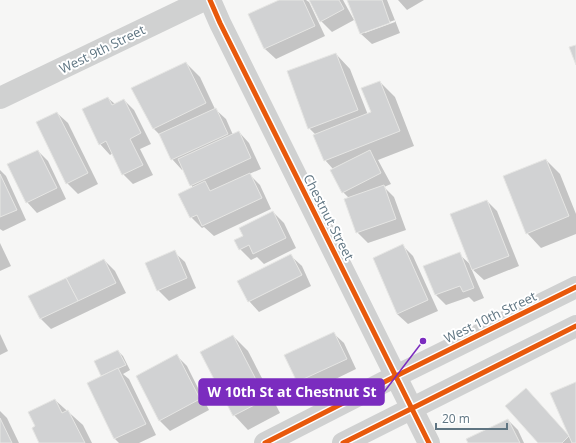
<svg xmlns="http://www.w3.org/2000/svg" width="576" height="443" font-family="'Open Sans',sans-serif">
	<rect width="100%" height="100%" fill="#f6f6f5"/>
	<g fill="#0003" fill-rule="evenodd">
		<polygon points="281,0 306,0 309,2 325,36 276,59 265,49 249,15"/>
		<polygon points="310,0 343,0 354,20 332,32 321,21"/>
		<path d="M348 0H387L400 33 372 44 361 34ZM395 20V22L365 33V31Z"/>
		<polygon points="398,0 424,0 407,10"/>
		<polygon points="336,54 350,69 368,115 372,113 380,82 395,97 414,146 378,160 391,184 384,187 394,197 406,230 368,243 357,232 349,198 343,192 333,169 325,160 316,135 309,128"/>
		<polygon points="186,63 200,77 215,109 226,119 233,135 239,132 249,143 261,169 249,174 260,185 271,209 214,236 204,227 202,228 191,217 193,188 191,185 184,169 182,170 172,159 161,136 154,129 133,88"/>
		<polygon points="108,98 115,104 124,100 134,110 151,144 140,149 153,175 133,184 123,174 113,153 110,155 100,144"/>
		<polygon points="57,113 68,123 98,184 78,194 67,183"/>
		<polygon points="38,151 48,161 66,199 37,213 27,202"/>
		<polygon points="546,160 560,174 576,214 576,234 541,248 527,233"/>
		<polygon points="0,170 6,176 26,220 3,231 0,229"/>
		<polygon points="487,201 497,211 519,266 484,280 471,268 484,298 474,302 469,297 446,305 436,295 425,267 459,254 472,266"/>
		<polygon points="273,212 284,223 296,248 264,264 257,257 251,260 240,249 244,236"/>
		<polygon points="0,243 11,266 0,271"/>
		<polygon points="403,246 413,256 438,311 408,324 397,314"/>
		<polygon points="174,252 185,262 196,288 169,301 158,290"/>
		<polygon points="291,256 302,266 311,286 259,312 249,301"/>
		<polygon points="104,260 115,271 126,293 51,329 41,319 30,297"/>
		<polygon points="333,333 344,343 356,369 309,392 298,381"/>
		<polygon points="0,334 8,351 0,355"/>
		<polygon points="233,336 248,351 280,413 248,430 234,415"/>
		<polygon points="118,351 123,356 130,370 123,374 129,379 156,435 139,443 119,443 115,439 88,384 102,377 95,362"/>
		<polygon points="176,355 187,366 209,410 170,431 159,420"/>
		<polygon points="576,383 576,443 539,443 536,400 571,438"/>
		<polygon points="55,400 83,425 92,443 41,443"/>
		<polygon points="0,411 7,418 19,443 0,443"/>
		<polygon points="508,420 518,430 524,443 469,443"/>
	</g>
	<g fill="#d1d2d3" stroke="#e6e6e4">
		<polygon points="279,0 303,0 315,26 264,49 248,14"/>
		<polygon points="309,0 339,0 344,9 320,22"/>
		<polygon points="347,0 382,0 390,23 360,34"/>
		<polygon points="576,45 576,65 569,47"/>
		<polygon points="336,53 358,110 308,129 287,71"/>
		<polygon points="186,62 206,103 153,129 131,88"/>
		<polygon points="380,81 400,131 324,161 313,135 371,112 361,88"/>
		<polygon points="108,97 112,105 124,99 141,133 130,139 143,165 122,175 106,141 99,145 82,109"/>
		<polygon points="216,108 228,134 171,160 159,134"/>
		<polygon points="57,112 88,173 66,184 36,122"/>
		<polygon points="239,131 251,158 190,186 178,159"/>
		<polygon points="38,150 57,188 26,203 7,164"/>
		<polygon points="370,150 381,173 342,193 330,170"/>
		<polygon points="546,159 569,216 526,234 503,176"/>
		<polygon points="250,173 262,198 202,226 197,215 190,218 178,194 205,181 210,191"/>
		<polygon points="0,174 17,210 0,217"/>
		<polygon points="384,185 396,219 356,233 344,199"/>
		<polygon points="487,200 509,256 472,270 450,214"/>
		<polygon points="273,211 286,238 253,254 249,245 239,250 234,240 243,236 239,228"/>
		<polygon points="403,244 428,300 397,314 373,258"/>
		<polygon points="175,250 187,278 157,291 145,263"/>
		<polygon points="460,252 474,288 463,292 460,286 435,295 423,266"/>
		<polygon points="291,254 302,275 248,302 237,281"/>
		<polygon points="104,259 116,283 78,301 66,278"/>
		<polygon points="66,278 78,301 40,319 28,296"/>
		<polygon points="334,332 347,359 297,382 284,355"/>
		<polygon points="233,335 266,399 233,416 200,352"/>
		<polygon points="118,350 126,365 101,376 94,361"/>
		<polygon points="177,354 200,399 159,421 136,376"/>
		<polygon points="118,368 146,424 114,439 87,383"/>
		<polygon points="576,382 576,443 572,443 550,393"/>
		<polygon points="526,388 569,436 562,443 538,443 505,406"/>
		<polygon points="55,399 62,413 68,410 85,443 39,443 32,428 35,426 28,412"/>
		<polygon points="0,418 12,443 0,443"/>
		<polygon points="508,419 520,443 468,443 466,439"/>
	</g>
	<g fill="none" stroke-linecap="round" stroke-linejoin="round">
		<g stroke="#d0d1d1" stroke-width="22">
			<polyline points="210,0 220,23 429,443"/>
			<polyline points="0,98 204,0"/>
		</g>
		<g stroke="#d0d1d1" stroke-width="22">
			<polyline points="265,443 396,376 576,287"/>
			<polyline points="343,443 576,326"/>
		</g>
		<g stroke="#fff" stroke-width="8">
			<g id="cycleway">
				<polyline points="210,0 220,23 429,443"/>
				<polyline points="265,443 396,376 576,287"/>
				<polyline points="343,443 576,326"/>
			</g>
		</g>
		<use href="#cycleway" stroke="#e8590c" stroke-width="5"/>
	</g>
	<g text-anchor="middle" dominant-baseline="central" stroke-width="4" stroke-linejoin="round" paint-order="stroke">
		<g font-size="13" fill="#5f7582" stroke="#fff">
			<text transform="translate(102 49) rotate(-26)">West 9th Street</text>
			<text transform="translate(329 217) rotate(63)">Chestnut Street</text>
			<text transform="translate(490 317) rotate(-26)">West 10th Street</text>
		</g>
	</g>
	<path fill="none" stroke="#7b2cbf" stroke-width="1.5" d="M423 341L384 392"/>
	<circle fill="#7b2cbf" stroke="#fff" stroke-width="1.5" cx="423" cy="341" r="4"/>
	<rect fill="#7b2cbf" stroke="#7b2cbf" stroke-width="1.5" x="199" y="379" width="185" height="26" rx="4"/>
	<g font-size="14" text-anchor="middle" font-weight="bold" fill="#fff">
		<text x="292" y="397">W 10th St at Chestnut St</text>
	</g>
	<path d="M436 423v6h71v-6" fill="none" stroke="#5f7582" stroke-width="2"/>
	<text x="442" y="423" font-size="12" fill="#5f7582" stroke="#ffffff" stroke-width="3" paint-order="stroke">20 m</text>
</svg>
